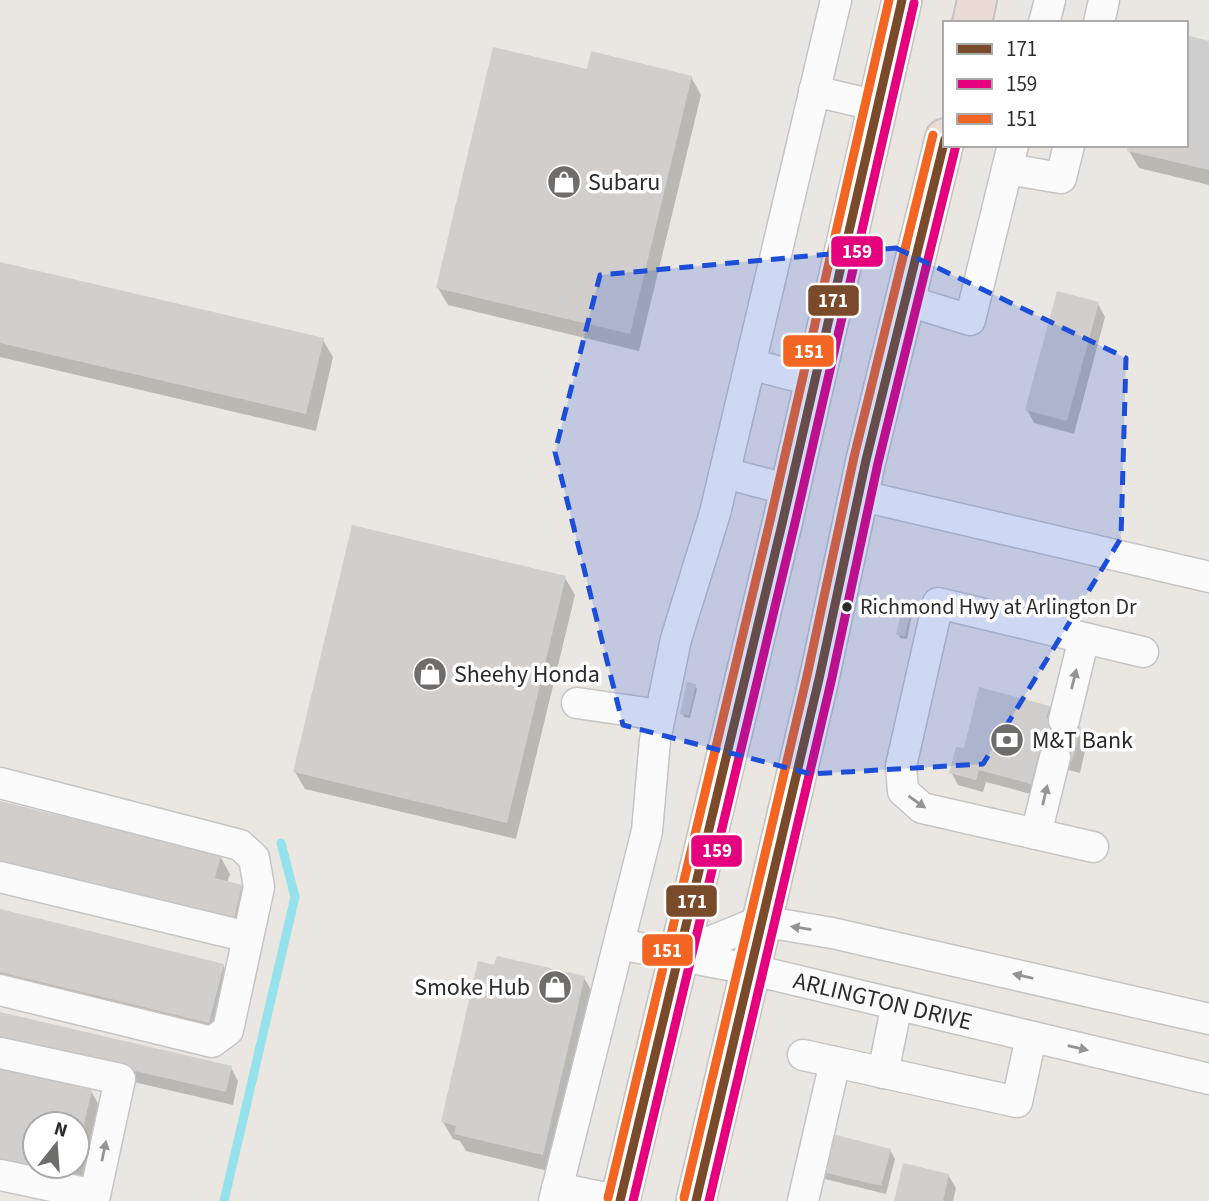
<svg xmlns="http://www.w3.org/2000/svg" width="1209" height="1201" font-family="'Source Sans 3',sans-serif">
	<rect width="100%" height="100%" fill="#eae6e2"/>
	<g fill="#0003" fill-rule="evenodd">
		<polygon points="1209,42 1209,185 1139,168 1129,151 1186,145"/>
		<polygon points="588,72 691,77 701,95 639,351 448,305 438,288"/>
		<polygon points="0,264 323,340 333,357 316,431 0,357"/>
		<polygon points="1098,304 1105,317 1074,434 1034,423 1027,410"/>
		<polygon points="565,578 575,595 516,839 305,789 295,772"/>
		<polygon points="910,606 913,610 907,639 900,638 898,634"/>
		<polygon points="694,685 697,689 690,718 684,717 682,713"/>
		<polygon points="1049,707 1056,720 1080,729 1087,742 1080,773 1046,764 1038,796 986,782 983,792 958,785 951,772 965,751"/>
		<polygon points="0,802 220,856 230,874 227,883 241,886 251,904 243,935 0,876"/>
		<polygon points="0,911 223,965 233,983 219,1039 0,986"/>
		<polygon points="495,967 584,978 594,995 552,1172 466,1151 460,1141 453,1139 443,1122"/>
		<polygon points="0,1014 231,1068 238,1081 233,1105 0,1051"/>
		<path d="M0 1071 91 1091 101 1109 80 1201 0 1180ZM35 1124H77V1166H35Z"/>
		<polygon points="890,1150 895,1159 886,1194 825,1179 820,1170"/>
		<polygon points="948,1175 956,1188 953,1201 896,1201"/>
	</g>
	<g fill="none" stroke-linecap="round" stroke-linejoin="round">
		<polyline stroke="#95e1ec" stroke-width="9" points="224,1201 295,897 281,843"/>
	</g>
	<g fill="#d1cecb">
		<polygon points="1186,35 1209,41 1209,170 1127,151 1128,145 1186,145"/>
		<polygon points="493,47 587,69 591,51 692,76 630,334 436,288"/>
		<polygon points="0,262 324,338 306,414 0,343"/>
		<polygon points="1057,291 1099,302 1067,421 1025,410"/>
		<polygon points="352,525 566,576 507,823 293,772"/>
		<polygon points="903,603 912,605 905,636 896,635"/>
		<polygon points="687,682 696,684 689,715 680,714"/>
		<polygon points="979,687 1050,706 1046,718 1081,727 1072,761 1039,752 1031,784 979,770 976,780 949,773 956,747 964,748"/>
		<polygon points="0,801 221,855 215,878 242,885 234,919 0,862"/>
		<polygon points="0,909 224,964 209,1023 0,972"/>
		<polygon points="497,956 585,976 543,1155 454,1134 456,1126 441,1122 478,961 494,965"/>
		<polygon points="0,1012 232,1066 226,1092 0,1040"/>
		<polygon points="0,1069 92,1090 78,1150 77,1124 35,1124 35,1166 74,1166 70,1184 0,1166"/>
		<polygon points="828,1133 891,1149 881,1186 818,1171"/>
		<polygon points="903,1163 949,1174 943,1201 894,1201"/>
	</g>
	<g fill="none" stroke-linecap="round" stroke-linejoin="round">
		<g stroke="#c6c5c5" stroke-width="33">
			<g id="minor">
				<polyline points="1044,23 1050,0"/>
				<polyline points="1099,23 1104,0"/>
				<polyline points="814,91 878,106"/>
				<polyline points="1007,169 1061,178 1069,145"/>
				<polyline points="905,300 970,320 1013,145"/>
				<polyline points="750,364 815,381"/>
				<polyline points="725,473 790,490"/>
				<polyline points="858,495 1209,577"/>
				<polyline points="577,703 660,715"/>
				<polyline points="1064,720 1084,638"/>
				<polyline points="0,783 240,845 254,858 259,887 228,1030 212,1042 0,990"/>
				<polyline points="1036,834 1055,757"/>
				<polyline points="1093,847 922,808 903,791 901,766 938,603 1143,652"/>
				<polyline points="0,877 248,937"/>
				<path id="s1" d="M619 944 749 969 1209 1079"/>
				<polyline points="678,955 761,921 832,933 1209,1019"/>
				<polyline points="0,1053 120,1079 95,1195 0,1175"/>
				<polyline points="803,1055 835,1062"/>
				<polyline points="883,1073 897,1004"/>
				<polyline points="557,1188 620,1201"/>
				<polyline points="554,1201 647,831 655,740 676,639 715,513 836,0"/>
				<polyline points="803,1201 835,1062 1017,1102 1031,1037"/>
			</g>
		</g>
		<g stroke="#c6c4c2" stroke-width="42">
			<g id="highway">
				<polyline points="972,23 977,0"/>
				<polyline points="620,1201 782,524 902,0"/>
				<polyline points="696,1201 819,679 866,460 945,138"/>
			</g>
		</g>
		<use href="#minor" stroke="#fcfbfb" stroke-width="30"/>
		<use href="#highway" stroke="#eadbd4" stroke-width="38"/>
		<g stroke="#fff" stroke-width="14">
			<g id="bus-1">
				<polyline points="620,1201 782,524 902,0"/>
				<polyline points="696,1201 819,679 866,460 945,139"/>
			</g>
		</g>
		<g stroke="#fff" stroke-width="14">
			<g id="bus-2">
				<polyline points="633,1201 794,527 914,3"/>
				<polyline points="709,1201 831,682 878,463 956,145"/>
			</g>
		</g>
		<g stroke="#fff" stroke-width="14">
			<g id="bus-3">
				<polyline points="608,1198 770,521 889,0"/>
				<polyline points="684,1198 807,676 854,457 933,135"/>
			</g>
		</g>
		<use href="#bus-1" stroke="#7a4b2a" stroke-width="9"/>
		<use href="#bus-2" stroke="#e5007d" stroke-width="9"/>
		<use href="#bus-3" stroke="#f26522" stroke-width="9"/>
	</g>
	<defs><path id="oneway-solid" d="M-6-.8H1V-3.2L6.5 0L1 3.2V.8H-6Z" transform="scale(1.75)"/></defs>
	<g fill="#949494">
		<use href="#oneway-solid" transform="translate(1074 679) rotate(-76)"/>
		<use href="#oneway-solid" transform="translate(1045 795) rotate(-77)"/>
		<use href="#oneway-solid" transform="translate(917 802) rotate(35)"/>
		<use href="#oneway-solid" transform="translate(801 928) rotate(-171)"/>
		<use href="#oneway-solid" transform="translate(1023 976) rotate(-167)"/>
		<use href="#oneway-solid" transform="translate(1078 1048) rotate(13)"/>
		<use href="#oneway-solid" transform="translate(104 1151) rotate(-78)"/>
	</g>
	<path fill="#1d4ed8" fill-opacity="0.2" stroke="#1d4ed8" stroke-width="5" stroke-dasharray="14 9" stroke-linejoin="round" d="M896 248 1126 358 1121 538 983 764 811 774 623 725 555 452 600 275Z"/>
	<defs>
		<g id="shop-disc" transform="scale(1.75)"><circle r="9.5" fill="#6e6d6c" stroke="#fff"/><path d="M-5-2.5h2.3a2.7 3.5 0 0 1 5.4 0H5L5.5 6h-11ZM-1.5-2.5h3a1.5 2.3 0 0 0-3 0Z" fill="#fff"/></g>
		<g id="bank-disc" transform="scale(1.75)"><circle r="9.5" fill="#6e6d6c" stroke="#fff"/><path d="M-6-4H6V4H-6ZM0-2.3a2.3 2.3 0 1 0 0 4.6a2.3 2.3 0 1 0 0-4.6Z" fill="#fff"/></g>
	</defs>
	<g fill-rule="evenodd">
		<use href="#shop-disc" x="564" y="182"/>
		<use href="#shop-disc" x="430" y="674"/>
		<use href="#bank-disc" x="1007" y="740"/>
		<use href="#shop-disc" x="555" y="987"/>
	</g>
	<circle fill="#2c2c2c" stroke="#fff" stroke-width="2.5" cx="847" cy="607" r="6"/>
	<g text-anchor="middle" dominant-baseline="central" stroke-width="7" stroke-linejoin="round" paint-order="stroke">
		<g font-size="22" fill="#2c2c2c" stroke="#fff" text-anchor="start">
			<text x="860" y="607">Richmond Hwy at Arlington Dr</text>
		</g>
		<g font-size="24" fill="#2c2c2c" stroke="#fff" text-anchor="start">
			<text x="588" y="182">Subaru</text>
			<text x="454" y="674">Sheehy Honda</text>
			<text x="1032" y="740">M&amp;T Bank</text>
			<text x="530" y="987" text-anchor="end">Smoke Hub</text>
		</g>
		<g font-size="24" fill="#2c2c2c" stroke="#fff">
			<text stroke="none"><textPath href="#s1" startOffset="270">ARLINGTON DRIVE</textPath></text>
		</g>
	</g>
	<g stroke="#fff" stroke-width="2.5">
		<rect x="830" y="235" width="54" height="33" rx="7" fill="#e5007d"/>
		<rect x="807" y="284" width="53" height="33" rx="7" fill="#7a4b2a"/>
		<rect x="782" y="334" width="53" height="34" rx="7" fill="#f26522"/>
		<rect x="690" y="834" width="53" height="34" rx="7" fill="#e5007d"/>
		<rect x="665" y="884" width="53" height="34" rx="7" fill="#7a4b2a"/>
		<rect x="641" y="933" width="53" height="34" rx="7" fill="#f26522"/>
	</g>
	<g font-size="19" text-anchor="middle" font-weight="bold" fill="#fff">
		<text x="857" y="258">159</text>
		<text x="833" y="307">171</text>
		<text x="809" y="358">151</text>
		<text x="717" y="857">159</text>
		<text x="692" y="908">171</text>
		<text x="667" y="957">151</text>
	</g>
	<rect x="943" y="21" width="245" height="126" fill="#ffffff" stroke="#ababab" stroke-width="2"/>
	<rect x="957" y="44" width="35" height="10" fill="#7a4b2a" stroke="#ababab" stroke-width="2"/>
	<text x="1006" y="56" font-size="21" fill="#2c2c2c">171</text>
	<rect x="957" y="79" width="35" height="10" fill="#e5007d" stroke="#ababab" stroke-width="2"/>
	<text x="1006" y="91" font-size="21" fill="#2c2c2c">159</text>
	<rect x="957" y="114" width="35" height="10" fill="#f26522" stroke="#ababab" stroke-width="2"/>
	<text x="1006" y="126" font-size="21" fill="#2c2c2c">151</text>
	<g transform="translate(56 1145) rotate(17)"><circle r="33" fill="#ffffff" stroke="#ababab" stroke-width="2"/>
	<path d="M0-5L12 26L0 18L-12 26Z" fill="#6e6d6c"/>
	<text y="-10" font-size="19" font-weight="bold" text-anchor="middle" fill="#2c2c2c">N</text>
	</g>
</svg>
